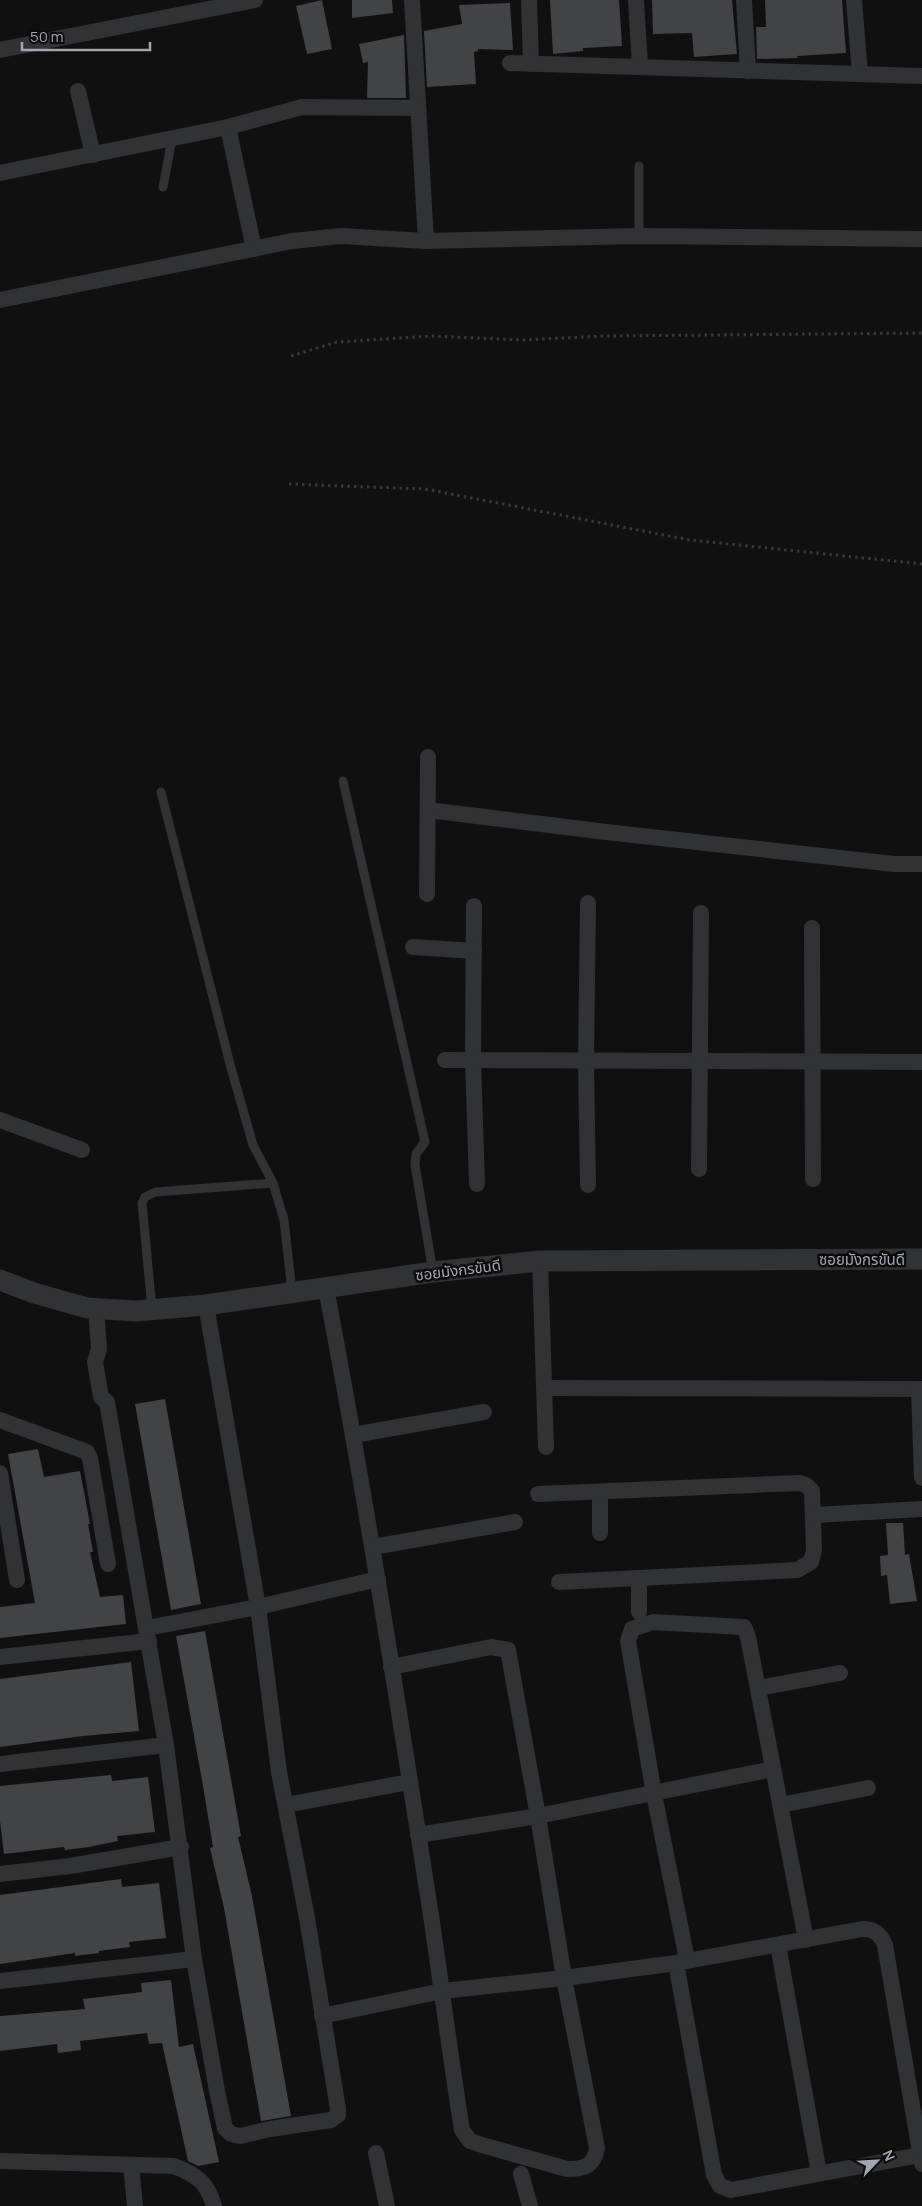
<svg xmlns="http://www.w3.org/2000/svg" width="922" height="2206" font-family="Manrope,'Noto Sans Thai',sans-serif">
	<rect width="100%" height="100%" fill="#101011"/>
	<g fill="#414347">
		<polygon points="322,0 332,49 307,54 296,6"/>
		<polygon points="352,0 392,0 393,13 352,18"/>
		<polygon points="550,0 619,0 622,46 583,48 583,51 553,54"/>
		<polygon points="652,0 732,0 737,54 694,57 692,33 653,34"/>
		<polygon points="765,0 842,0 846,53 797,56 798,58 757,59 756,27 766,27"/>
		<polygon points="510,3 513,50 478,49 478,51 474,52 476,84 427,87 424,31 462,24 459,5"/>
		<polygon points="404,35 406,98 367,98 368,62 363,63 359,44"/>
		<polygon points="165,1399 201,1604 171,1610 135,1404"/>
		<polygon points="38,1449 44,1477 80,1471 90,1524 88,1524 93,1552 90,1552 100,1597 123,1595 126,1624 0,1638 0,1607 35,1603 8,1454"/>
		<polygon points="886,1523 903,1523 905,1555 909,1554 917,1601 890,1604 887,1575 881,1576 880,1556 888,1555"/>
		<polygon points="205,1631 241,1836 238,1837 252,1896 291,2116 261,2121 224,1908 210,1848 213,1847 203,1786 176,1636"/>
		<polygon points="131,1662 139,1731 83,1736 0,1747 0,1679"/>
		<polygon points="111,1775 112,1781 148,1777 155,1832 117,1836 118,1841 89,1847 65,1850 64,1847 4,1854 0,1821 0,1786"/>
		<polygon points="121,1879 122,1887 159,1883 166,1938 129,1942 130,1947 99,1951 99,1953 75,1956 75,1953 0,1964 0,1895"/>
		<polygon points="171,1980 179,2047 193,2044 219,2162 198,2166 188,2161 162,2043 149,2044 147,2033 80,2041 81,2050 58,2053 57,2044 0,2051 0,2016 85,2009 83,1999 142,1992 141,1983"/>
	</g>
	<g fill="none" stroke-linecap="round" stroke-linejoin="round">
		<g stroke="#37393d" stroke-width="3" stroke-dasharray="2.5 4" stroke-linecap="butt">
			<polyline points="291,356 337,342 432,336 522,340 606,336 922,333"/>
			<polyline points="289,484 425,489 690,540 922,564"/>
		</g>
		<g stroke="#313236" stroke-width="9">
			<polyline points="639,166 639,236"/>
			<polyline points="163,187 172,139"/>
			<polyline points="343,781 425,1142 416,1154 415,1165 433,1272"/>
			<polyline points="161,792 231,1068 253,1145 273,1183 284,1220 292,1291"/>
			<polyline points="152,1309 142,1203 145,1197 156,1192 273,1183"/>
		</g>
		<g stroke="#313236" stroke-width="16">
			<polyline points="412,0 426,241"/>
			<polyline points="529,0 531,64"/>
			<polyline points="636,0 640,66"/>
			<polyline points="744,0 748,71"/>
			<polyline points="854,0 860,74"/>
			<polyline points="0,50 255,0"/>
			<polyline points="510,63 922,76"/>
			<polyline points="78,91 93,155"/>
			<polyline points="228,127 254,249"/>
			<polyline points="0,173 228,127 302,107 418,108"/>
			<polyline points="0,300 292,241 341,236 426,241 639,236 922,239"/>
			<polyline points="428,810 606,832 894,864 922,864"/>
			<polyline points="427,894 428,757"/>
			<polyline points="588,903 586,1062 588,1185"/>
			<polyline points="474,906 473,1060 477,1184"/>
			<polyline points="812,928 813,1179"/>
			<polyline points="413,947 474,951"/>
			<polyline points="445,1060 922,1062"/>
			<polyline points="0,1120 82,1150"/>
			<polyline points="699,1169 701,913"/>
			<polyline points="540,1261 546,1447"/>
			<path d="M326 1288C366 1499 399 1710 432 1922 442 1991 451 2061 462 2130L470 2141 482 2145 567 2169C585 2169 594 2166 597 2148L564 1978 538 1816 508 1650 491 1647 391 1667"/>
			<polyline points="96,1308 99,1349 95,1362 101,1397 107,1402 166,1745 194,1959 217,2091 225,2128 231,2134 240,2136 270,2129 331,2120 338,2115 338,2109 307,1918 279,1772 258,1607 206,1305"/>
			<polyline points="545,1388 922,1389"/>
			<polyline points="919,1389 922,1478"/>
			<polyline points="0,1420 87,1452 90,1458 108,1564"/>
			<polyline points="353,1435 484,1412"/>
			<polyline points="0,1473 17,1580"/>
			<polyline points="600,1493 600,1533"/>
			<polyline points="538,1494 800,1483 806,1485 812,1491 814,1550 811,1562 797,1570 559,1582"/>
			<polyline points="814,1515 922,1509"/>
			<polyline points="373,1547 515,1522"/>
			<polyline points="639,1612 639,1578"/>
			<polyline points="147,1628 258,1607 378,1579"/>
			<polyline points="0,1657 149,1641"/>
			<polyline points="758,1688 840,1673"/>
			<polyline points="0,1764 166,1745"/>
			<polyline points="286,1805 409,1782"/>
			<polyline points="780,1805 868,1788"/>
			<polyline points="418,1835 538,1816 773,1769"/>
			<polyline points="0,1874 70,1866 181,1847"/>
			<polyline points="778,1945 819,2173"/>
			<polyline points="687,1960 654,1794 628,1641 632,1629 653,1622 744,1627 748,1637 806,1940"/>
			<polyline points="676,1963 714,2175 720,2186 731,2190 920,2155"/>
			<polyline points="0,1981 194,1959"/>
			<path d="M322 2016 442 1991 564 1978 676 1963 862 1929C875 1929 880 1934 885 1945L922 2164"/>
			<polyline points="376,2153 387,2206"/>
			<path d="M0 2161 174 2166C197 2175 207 2182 214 2206"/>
			<polyline points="131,2165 135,2206"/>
			<polyline points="521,2174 530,2206"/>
		</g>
		<polyline stroke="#313236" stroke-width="21" points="0,1280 34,1293 87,1308 136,1311 206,1305 433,1272 540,1261 922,1259"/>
	</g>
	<g text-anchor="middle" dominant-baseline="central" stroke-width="5" stroke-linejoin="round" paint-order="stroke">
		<g font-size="15" fill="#a2a7b1" stroke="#0b0b0c">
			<text x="862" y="1259">ซอยมังกรขันดี</text>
			<text transform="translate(458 1270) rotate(-7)">ซอยมังกรขันดี</text>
		</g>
	</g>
	<g transform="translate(877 2161) rotate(65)" stroke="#0b0b0c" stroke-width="4" paint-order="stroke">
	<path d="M0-4L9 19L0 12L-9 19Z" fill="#a2a7b1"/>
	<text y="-8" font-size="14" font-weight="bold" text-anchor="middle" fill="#a2a7b1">N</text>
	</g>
	<path d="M22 42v8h128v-8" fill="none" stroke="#a2a7b1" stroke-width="2.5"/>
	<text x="30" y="42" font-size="15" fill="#a2a7b1" stroke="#0b0b0c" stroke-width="4" paint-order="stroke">50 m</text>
</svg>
